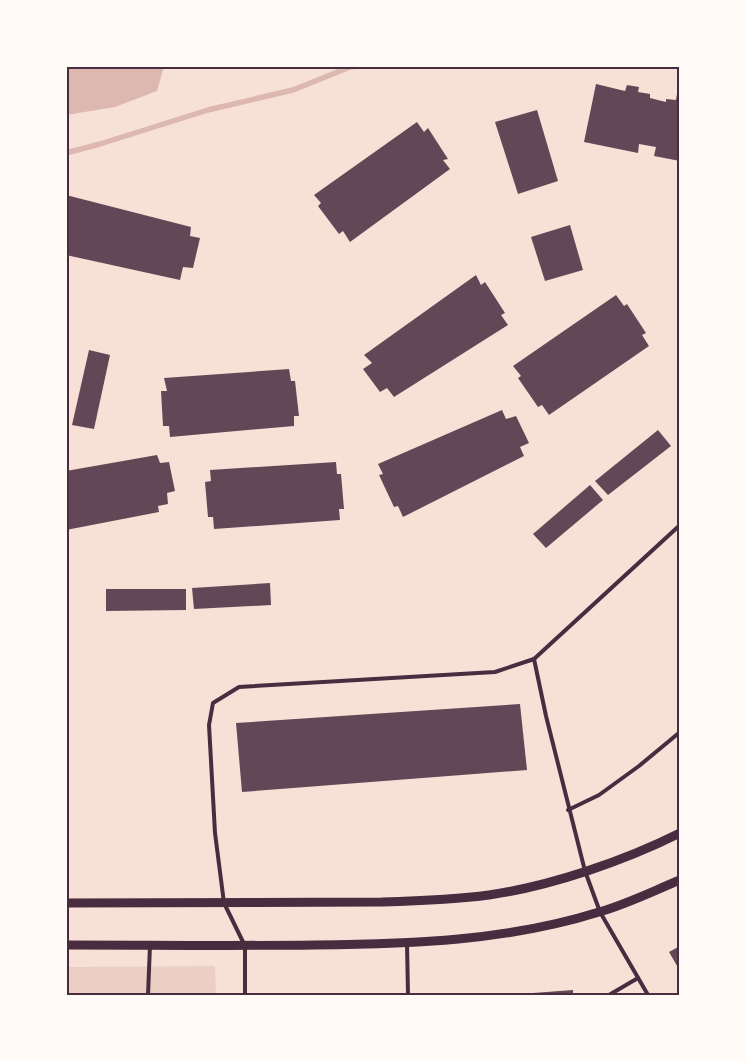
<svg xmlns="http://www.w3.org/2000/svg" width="746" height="1061" font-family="'Work Sans',sans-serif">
	<rect width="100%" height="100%" fill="#f7e1d7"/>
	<polygon fill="#ebcfc5" points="215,966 216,995 66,995 66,967"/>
	<polygon fill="#dcb8b0" points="66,66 164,66 157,91 115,107 66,115"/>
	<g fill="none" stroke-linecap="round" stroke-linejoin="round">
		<polyline stroke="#dcb8b0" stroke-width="5.5" points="66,153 100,144 208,110 293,90 350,67 357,66"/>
	</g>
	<g fill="#644757">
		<polygon points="596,84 625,91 627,85 639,87 638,92 650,94 650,98 666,102 666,99 676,100 677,94 680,94 680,161 654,156 656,147 639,144 638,153 584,142"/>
		<polygon points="537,110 558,181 518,194 495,122"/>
		<polygon points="417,122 424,132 428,128 448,159 443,160 450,169 350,242 343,231 339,234 318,206 321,203 314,195"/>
		<polygon points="66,195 191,227 190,236 200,238 193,268 183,267 180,280 66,255"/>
		<polygon points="570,225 583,270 545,281 531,237"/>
		<polygon points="476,275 481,285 485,282 505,313 501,315 508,325 394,397 387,388 380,392 363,369 372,363 364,355"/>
		<polygon points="616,295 624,306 627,304 646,333 642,335 649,346 549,415 542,405 538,407 518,378 521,376 513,366"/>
		<polygon points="89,350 110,355 94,429 72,425"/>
		<polygon points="289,369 291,381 295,381 299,416 294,416 294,426 170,437 169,426 163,426 161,391 167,391 164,378"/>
		<polygon points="502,410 506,419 516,416 529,443 520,447 524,456 403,517 398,506 394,507 379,475 383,474 378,464"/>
		<polygon points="658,430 671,446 608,495 595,481"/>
		<polygon points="157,455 160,463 169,462 175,491 167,493 168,504 158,506 159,512 66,530 66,471"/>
		<polygon points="336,462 337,474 341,474 344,509 339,509 340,520 214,529 213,517 208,517 205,482 211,481 210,470"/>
		<polygon points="590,485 603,500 546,548 533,534"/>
		<polygon points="270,583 271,605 194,609 192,588"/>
		<polygon points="106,589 186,589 186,610 106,611"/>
		<polygon points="520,704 527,770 242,792 236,723"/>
		<polygon points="680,946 680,971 669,952"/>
		<polygon points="573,990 573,995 534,995 533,993"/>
	</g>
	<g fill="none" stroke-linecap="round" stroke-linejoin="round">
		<g stroke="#4a2c40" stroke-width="4">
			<polyline points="534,659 680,525"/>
			<polyline points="568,810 599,795 639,766 680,732"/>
			<polyline points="407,944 408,995"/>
			<polyline points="148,995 150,945"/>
			<polyline points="245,995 245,946 224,903 215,833 209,725 213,703 239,687 495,672 534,659 546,716 585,871 600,912 648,995"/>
			<polyline points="609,995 638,978"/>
		</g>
		<g stroke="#4a2c40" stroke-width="9">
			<path d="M66 903 382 902C418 901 453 900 489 895 551 886 624 861 680 833"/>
			<path d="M66 945C149 945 232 946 315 945 411 944 507 941 599 912 627 904 653 891 680 880"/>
		</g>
	</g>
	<rect width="746" height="1061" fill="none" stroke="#fffaf5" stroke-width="135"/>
	<rect x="68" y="68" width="610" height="926" fill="none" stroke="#4a2c40" stroke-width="2"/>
</svg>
